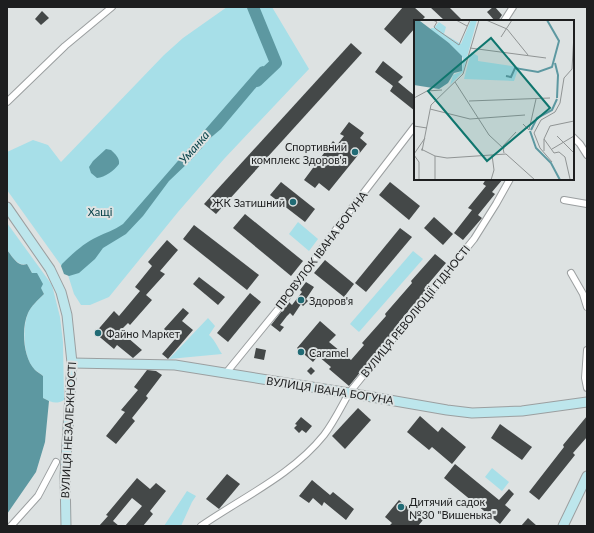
<svg xmlns="http://www.w3.org/2000/svg" width="594" height="533" font-family="Lato,sans-serif">
	<rect width="100%" height="100%" fill="#dde2e2"/>
	<g fill="#a7dfe8">
		<polygon points="227,7 272,7 309,69 224,159 178,212 109,297 90,305 81,305 74,294 68,275 7,190 7,152 33,140 48,145 61,162 164,55 183,38"/>
		<polygon points="298,222 318,239 309,251 289,234"/>
		<path d="M7 223 52 285 60 317 63 342 64 400C56 405 51 402 43 398V376C41 374 38 372 35 370 23 358 22 328 28 313 31 306 38 300 44 294L27 264C18 267 12 256 7 250Z"/>
		<polygon points="413,251 423,259 359,332 350,324"/>
		<path d="M208 318 215 326 209 335C215 340 218 348 222 354L169 359Z"/>
		<polygon points="492,468 509,482 502,491 485,477"/>
		<polygon points="187,491 196,496 192,502 181,526 164,526"/>
	</g>
	<g fill="#5d98a1">
		<path d="M263 66 270 71 221 129 208 140 201 149 191 160 169 181 143 216 126 234 103 248 95 259 79 273 69 276 64 274 61 266 62 264C72 254 84 243 97 237 107 232 113 231 123 224L257 70 260 67Z"/>
		<path d="M106 149 111 150C115 154 120 158 119 164 114 171 105 177 97 178L91 173 89 167 93 161Z"/>
		<path d="M7 250C12 256 18 268 27 264L32 273H37L43 284 41 288 44 294C38 300 31 306 28 313 21 328 23 358 35 370 37 372 41 374 43 376V398L49 401 45 442 36 472 7 514Z"/>
	</g>
	<g fill="none" stroke-linecap="round" stroke-linejoin="round">
		<polyline stroke="#5d98a1" stroke-width="12" points="253,7 276,63 257,81"/>
	</g>
	<g fill="#444848">
		<polygon points="403,7 414,7 425,17 421,21 415,21 415,28 401,44 384,29"/>
		<polygon points="430,7 449,7 463,21 445,21"/>
		<polygon points="493,7 495,7 502,15 498,21 495,21 487,12"/>
		<polygon points="42,11 49,18 41,25 35,19"/>
		<polygon points="351,43 362,53 216,214 204,204"/>
		<polygon points="383,61 403,77 398,82 415,96 415,111 390,91 393,86 375,72"/>
		<polygon points="349,122 364,133 360,138 367,144 329,191 319,183 315,188 304,180 333,141 337,145 344,136 340,134"/>
		<polygon points="486,179 503,179 492,192 495,194 478,215 482,218 463,240 454,233 472,210 468,208 486,186 483,184"/>
		<polygon points="281,182 315,209 305,222 270,195"/>
		<polygon points="390,182 420,206 409,220 379,195"/>
		<polygon points="245,214 303,261 291,276 233,228"/>
		<polygon points="434,217 453,234 443,245 424,228"/>
		<polygon points="194,225 259,275 247,290 183,239"/>
		<polygon points="400,228 412,237 366,292 355,283"/>
		<polygon points="167,240 178,250 160,271 165,274 146,295 152,300 130,325 128,323 120,331 142,350 133,358 117,345 114,349 95,333 114,311 119,316 140,291 135,287 152,266 148,262"/>
		<polygon points="435,254 446,263 424,289 426,291 399,322 400,323 349,386 329,369 331,367 318,356 313,362 297,348 320,321 336,335 329,342 351,360 364,345 362,343 386,316 385,314 412,283 411,281"/>
		<polygon points="325,260 354,284 344,297 314,273"/>
		<polygon points="199,277 225,297 218,305 193,284"/>
		<polygon points="306,282 314,287 306,299 308,301 303,306 301,304 293,316 290,313 287,316 280,325 284,327 280,332 271,325 289,302 292,305 302,292 300,290"/>
		<polygon points="250,293 261,302 228,342 217,333"/>
		<polygon points="183,308 189,313 182,321 193,330 168,359 162,354 175,339 164,329"/>
		<polygon points="256,348 266,350 264,360 254,358"/>
		<polygon points="311,367 315,371 311,375 307,371"/>
		<polygon points="147,370 156,371 162,375 146,396 148,398 132,418 135,421 116,444 106,436 125,412 121,410 138,390 134,387"/>
		<polygon points="358,408 371,420 345,449 332,436"/>
		<polygon points="420,416 438,432 442,427 466,447 452,464 432,447 429,450 407,432"/>
		<polygon points="587,416 587,437 573,453 575,455 539,500 529,492 564,447 563,445"/>
		<polygon points="301,417 312,426 306,433 302,430 299,433 294,428 297,425 295,424"/>
		<polygon points="500,424 532,447 522,460 491,438"/>
		<polygon points="455,464 499,500 509,489 514,494 505,505 511,510 500,524 444,478"/>
		<polygon points="227,474 240,484 219,509 206,499"/>
		<polygon points="137,478 150,489 156,483 166,491 150,511 153,514 143,526 125,526 142,506 132,498 113,521 119,526 99,526 108,516 106,515"/>
		<polygon points="312,480 330,495 333,492 354,509 346,520 324,502 322,506 313,498 309,503 299,496"/>
		<polygon points="399,500 423,520 418,526 389,526 392,523 385,517"/>
		<polygon points="528,518 537,526 521,526"/>
	</g>
	<g fill="none" stroke-linecap="round" stroke-linejoin="round">
		<g stroke="#9b9fa0" stroke-width="8">
			<g id="minor">
				<polyline points="504,21 513,7"/>
				<polyline points="7,102 65,46 112,7"/>
				<polyline points="573,137 580,144 587,155"/>
				<polyline points="564,200 587,204"/>
				<polyline points="571,273 583,294 587,307"/>
				<polyline points="587,350 585,378 587,388"/>
				<polyline points="226,373 279,308 345,217 415,126"/>
				<polyline points="11,526 38,496 56,462"/>
				<path d="M201 526C243 497 292 475 324 435 334 422 341 407 349 393L474 239 496 204 510 179"/>
			</g>
		</g>
		<g stroke="#9b9fa0" stroke-width="11">
			<g id="secondary">
				<polyline points="7,207 50,269 61,292 67,315 72,363 65,476 66,526"/>
				<polyline points="72,363 175,365 349,393 447,410 472,413 522,411 587,402"/>
				<polyline points="563,526 587,476"/>
			</g>
		</g>
		<use href="#minor" stroke="#fff" stroke-width="6"/>
		<use href="#secondary" stroke="#bde6ec" stroke-width="9"/>
	</g>
	<g fill="#216b75" stroke="#dde2e2" stroke-width="1.5">
		<circle cx="355" cy="152" r="4"/>
		<circle cx="293" cy="202" r="4"/>
		<circle cx="301" cy="300" r="4"/>
		<circle cx="98" cy="333" r="4"/>
		<circle cx="301" cy="352" r="4"/>
		<circle cx="401" cy="507" r="4"/>
	</g>
	<g text-anchor="middle" dominant-baseline="central" stroke-width="4" stroke-linejoin="round" paint-order="stroke">
		<g font-size="11" fill="#1d1e1f" stroke="#dde2e2" text-anchor="start">
			<text x="347" y="146" text-anchor="end">Спортивний<tspan x="347" dy="13">комплекс Здоров'я</tspan></text>
			<text x="285" y="202" text-anchor="end">ЖК Затишний</text>
			<text x="309" y="300">Здоров'я</text>
			<text x="106" y="333">Файно Маркет</text>
			<text x="309" y="352">Caramel</text>
			<text x="409" y="501">Дитячий садок<tspan x="409" dy="13">№30 "Вишенька"</tspan></text>
		</g>
		<g font-size="11" fill="#064148" stroke="#dde2e2">
			<text x="100" y="211">Хащі</text>
		</g>
		<g font-size="11" fill="#1d1e1f" stroke="#dde2e2">
			<text transform="translate(321 250) rotate(-53)">ПРОВУЛОК ІВАНА БОГУНА</text>
			<text transform="translate(415 311) rotate(-51)">ВУЛИЦЯ РЕВОЛЮЦІЇ ГІДНОСТІ</text>
			<text transform="translate(330 390) rotate(9)">ВУЛИЦЯ ІВАНА БОГУНА</text>
			<text transform="translate(68 430) rotate(-87)">ВУЛИЦЯ НЕЗАЛЕЖНОСТІ</text>
		</g>
		<g font-size="12" font-style="italic" fill="#0b444b" stroke="#dde2e2">
			<text transform="translate(194 147) rotate(-49)">Уманка</text>
		</g>
	</g>
	<g transform="translate(414 20)">
		<rect width="160" height="160" fill="#dde2e2"/>
		<path d="M57 0H63L49 52 36 65 39 55 48 51 49 38 35 23 16 11 17 8H20L25 2 32 7 30 14 47 24ZM57 32 64 36V41L105 47 100 61 50 59Z" fill="#a7dfe8"/>
		<path d="M0 0 6 1 35 23 48 36V51L40 53 34 63 25 69 0 65Z" fill="#5d98a1"/>
		<path fill="none" stroke="#5d98a1" stroke-width="2" d="M141 43 144 55 143 78M92 56 97 57 101 48 124 52 138 47 145 21 133 0M117 110 123 98 138 90 143 79M116 111 122 128 137 143 146 160"/>
		<path fill="none" stroke="#909494" stroke-width="1" d="M19 0 23 2 20 7 22 9 45 25 56 0M42 0 53 6M72 0 93 9 114 35M87 17 98 0M56 28 132 38M41 62 75 115 89 128 90 133M0 78 13 71 28 70M55 81 136 78M16 89 56 99 111 95M109 104 115 110 122 79M0 106 13 108M143 116 160 133M130 119 140 133 145 132 151 137 156 159M7 129 21 136 33 138 92 134 121 160M90 129 89 126 102 112M138 129 160 116M8 131 17 85 49 54 65 0M130 131V119L136 106 160 101M0 134 11 118M0 135 5 142V160M21 136V160M138 142 126 128 120 113 127 100 141 92 146 83 150 58 158 49 160 14M77 160 80 150 78 135"/>
		<path fill="#0f766e" fill-opacity="0.15" stroke="#0f766e" stroke-width="2" d="M77 18 136 88 73 141 14 71Z"/>
		<rect width="160" height="160" fill="none" stroke="#1d1e1f" stroke-width="2"/>
	</g>
	<rect width="594" height="533" fill="none" stroke="#1d1e1f" stroke-width="16"/>
</svg>
